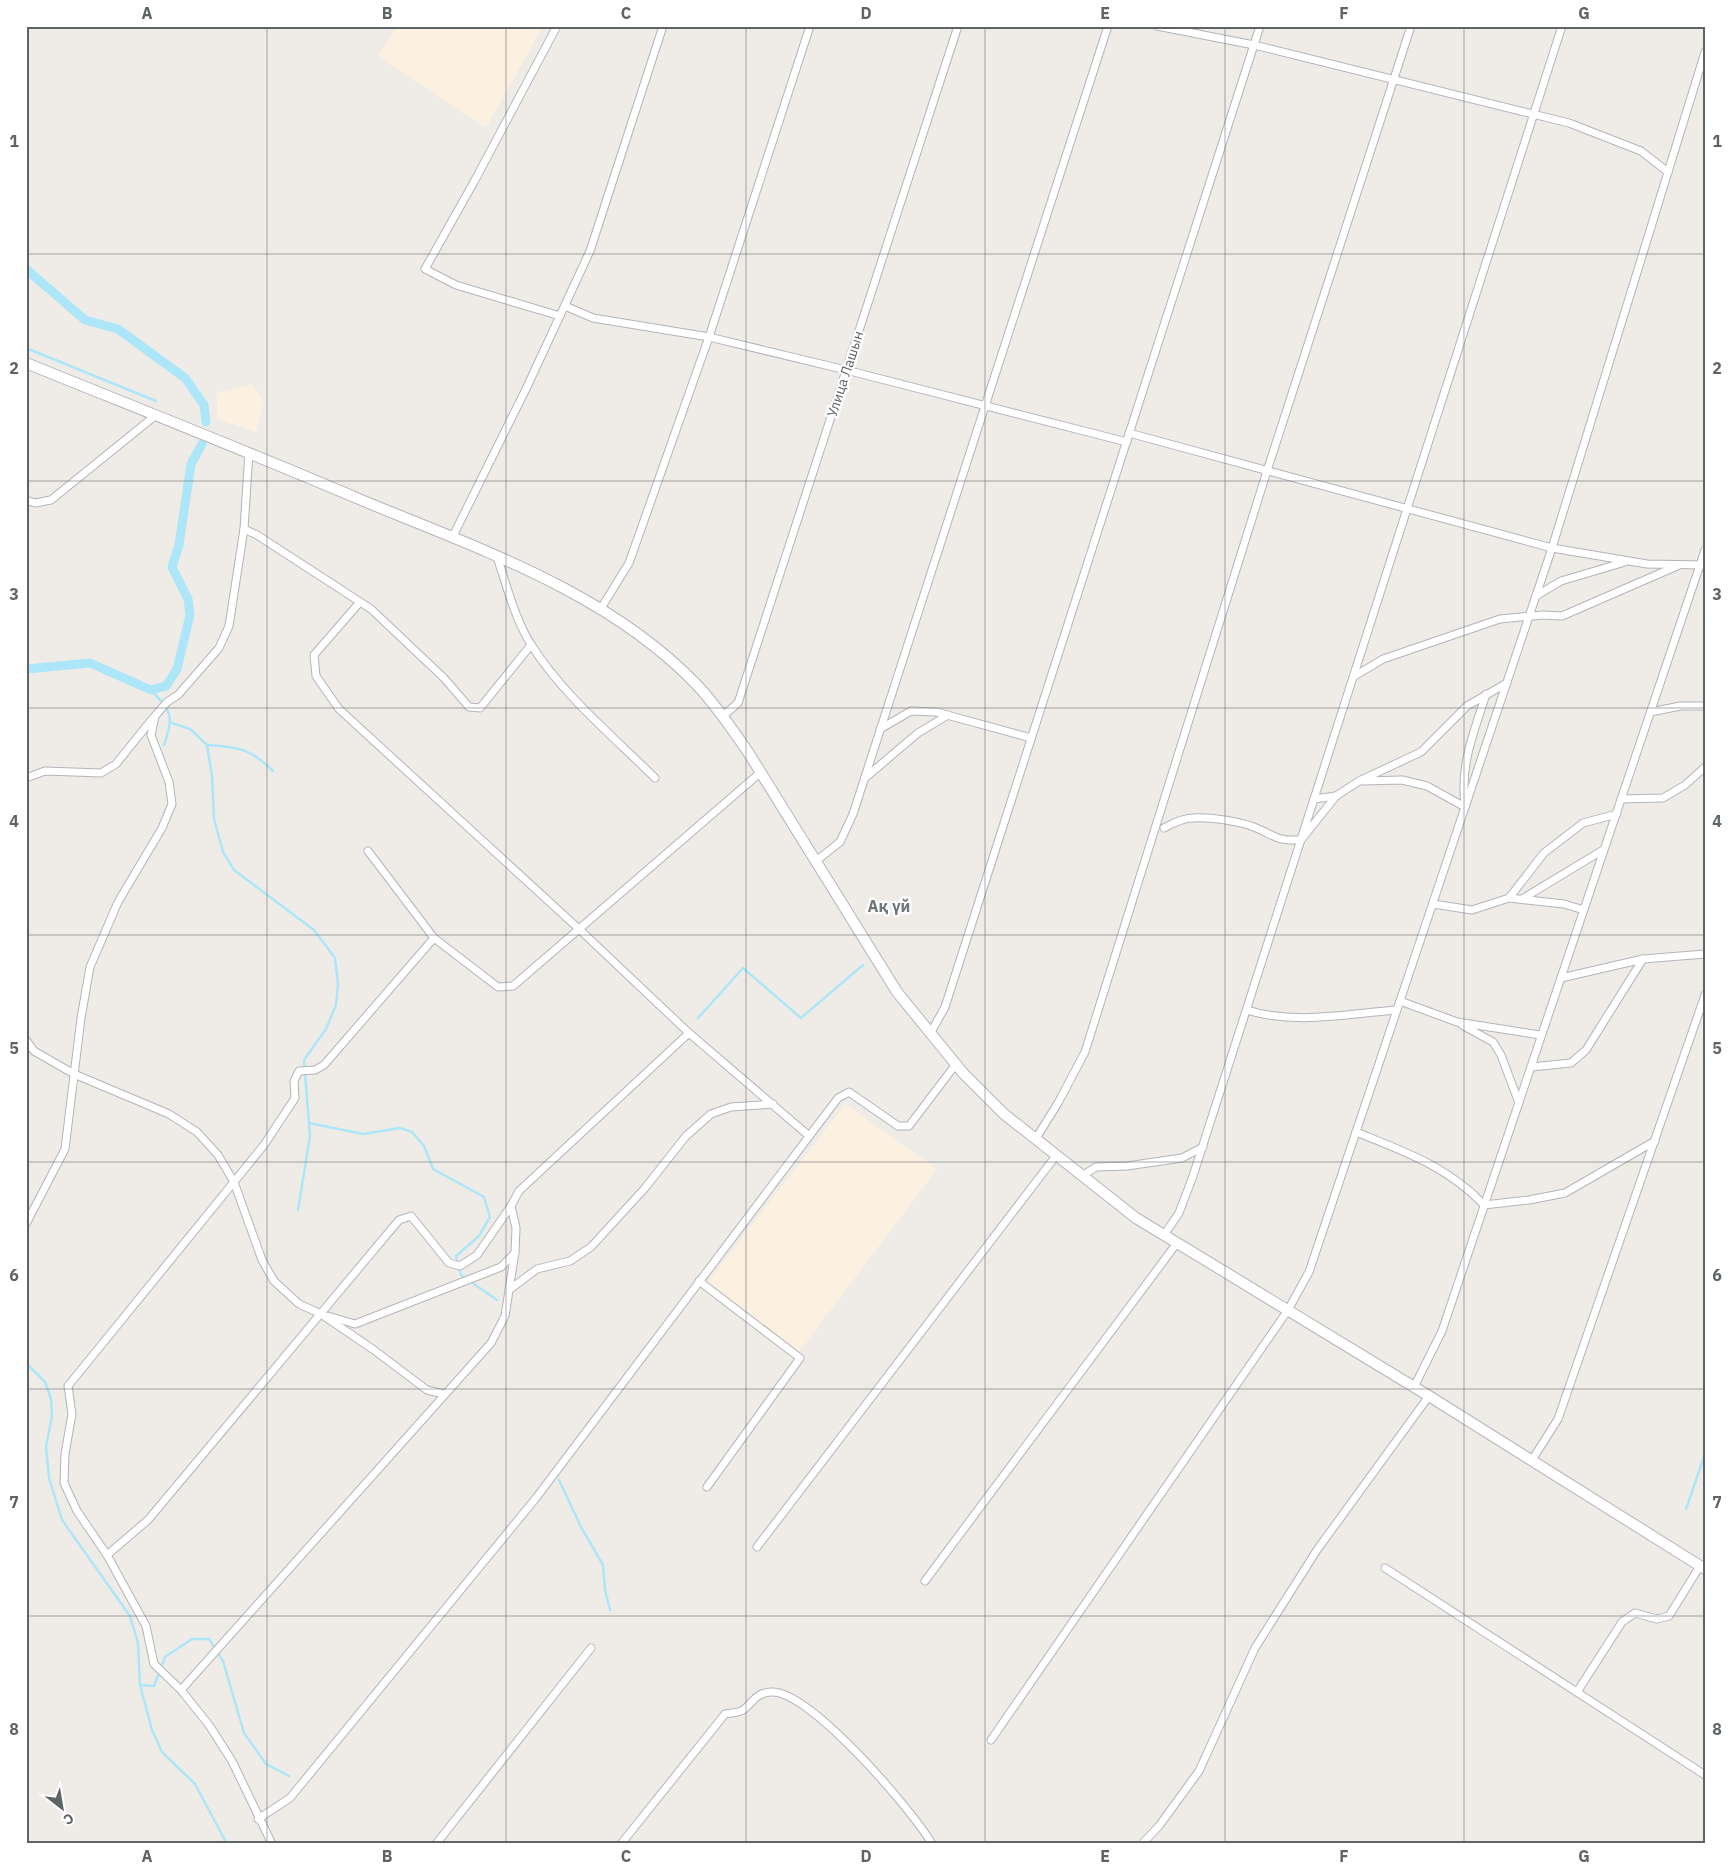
<svg xmlns="http://www.w3.org/2000/svg" width="1731" height="1870" font-family="'IBM Plex Sans',sans-serif">
	<rect width="100%" height="100%" fill="#efece7"/>
	<g fill="#fcf0e0">
		<polygon points="397,26 543,26 486,128 378,56"/>
		<polygon points="252,384 264,401 256,432 217,419 217,393"/>
		<polygon points="845,1104 937,1169 799,1352 707,1283"/>
	</g>
	<g fill="none" stroke-linecap="round" stroke-linejoin="round">
		<g stroke="#ade6f9" stroke-width="2.5">
			<polyline points="26,348 156,401"/>
			<path d="M151 690C172 713 174 715 164 745"/>
			<polyline points="172,723 190,729 207,745 212,776 214,819 223,852 234,870 314,930 335,958 338,984 336,1005 326,1029 304,1060 310,1136 298,1210"/>
			<path d="M207 745C240 748 248 747 273 771"/>
			<polyline points="698,1018 743,968 801,1018 863,965"/>
			<polyline points="309,1123 363,1134 400,1128 412,1132 424,1146 433,1169 484,1197 490,1217 479,1236 456,1256 461,1275 497,1300"/>
			<polyline points="26,1363 45,1382 51,1399 52,1416 46,1447 49,1478 62,1520 130,1616 138,1643 140,1685 152,1730 162,1752 195,1784 227,1844"/>
			<polyline points="559,1480 581,1527 603,1565 605,1590 610,1610"/>
			<polyline points="1686,1509 1705,1454"/>
			<polyline points="140,1685 154,1686 165,1657 192,1639 209,1639 223,1661 244,1733 266,1764 289,1776"/>
		</g>
		<g stroke="#ade6f9" stroke-width="9">
			<polyline points="26,269 85,320 118,329 185,378 204,405 206,422"/>
			<polyline points="26,669 90,663 151,690 166,686 177,669 190,615 188,599 172,567 179,545 191,464 202,444"/>
		</g>
		<g stroke="#b2b5b8" stroke-width="9">
			<g id="minor">
				<polyline points="557,26 475,180 425,269 456,285 560,316"/>
				<polyline points="1157,26 1254,45 1569,123 1641,151 1668,172"/>
				<polyline points="565,306 593,318 709,337 846,370 1127,442"/>
				<polyline points="1129,433 1552,548 1647,564 1705,565"/>
				<polyline points="26,500 35,503 51,500 156,415"/>
				<polyline points="244,529 257,535 371,609 444,678 469,707 480,708 531,645"/>
				<polyline points="452,538 526,389 590,251 663,26"/>
				<path d="M497 557C507 586 515 620 532 646 563 695 614 737 655 778"/>
				<polyline points="1536,596 1561,581 1625,562"/>
				<polyline points="360,602 314,655 316,676 339,709 579,929 689,1033 808,1135"/>
				<polyline points="600,610 629,563 709,337 810,26"/>
				<polyline points="1353,677 1383,659 1500,619 1543,615 1562,616 1677,566"/>
				<polyline points="1651,712 1680,706 1705,706"/>
				<polyline points="723,716 738,703 958,26"/>
				<polyline points="880,729 911,711 936,712 1031,738"/>
				<polyline points="26,778 45,771 101,773 116,764 153,718"/>
				<polyline points="865,778 918,733 948,715"/>
				<polyline points="1362,781 1402,780 1427,786 1465,807"/>
				<polyline points="1314,799 1336,796"/>
				<polyline points="1621,799 1663,798 1685,785 1705,767"/>
				<path d="M1465 804C1460 763 1474 733 1486 694"/>
				<path d="M1164 828C1173 823 1183 818 1193 818 1211 817 1238 821 1254 827 1276 836 1275 841 1301 840L1336 796 1359 781 1421 752 1467 706 1507 683"/>
				<polyline points="368,851 434,938 498,987 513,986 761,772"/>
				<polyline points="816,861 840,842 853,814 1108,26"/>
				<polyline points="1509,898 1564,904 1584,910"/>
				<polyline points="1522,899 1603,850"/>
				<polyline points="1433,904 1472,910 1509,898 1544,853 1583,823 1617,814"/>
				<polyline points="1561,978 1643,959 1705,954"/>
				<polyline points="1400,1001 1457,1022 1540,1035"/>
				<path d="M1247 1010C1294 1025 1347 1014 1396 1010"/>
				<polyline points="1462,1025 1493,1042 1501,1055 1519,1103"/>
				<polyline points="930,1034 945,1007 1260,26"/>
				<polyline points="26,1040 34,1051 74,1074 169,1114 197,1132 218,1155 234,1182 262,1260 274,1281 299,1304 321,1314 374,1350 427,1390 444,1394"/>
				<polyline points="1531,1067 1571,1063 1586,1050 1643,959"/>
				<path d="M1356 1132C1403 1151 1449 1167 1484 1205L1529 1200 1565 1193 1655 1141"/>
				<polyline points="1035,1140 1058,1103 1085,1052 1267,471 1411,26"/>
				<polyline points="1082,1176 1096,1167 1127,1166 1182,1158 1203,1147"/>
				<polyline points="26,1224 65,1149 81,1018 90,967 118,902 162,828 172,804 169,782 151,735 155,716 167,702 178,695 219,648 229,626 244,529 249,452"/>
				<polyline points="1164,1235 1179,1213 1193,1176 1562,26"/>
				<polyline points="699,1281 800,1358 707,1487"/>
				<polyline points="509,1290 537,1269 570,1261 591,1247 645,1188 686,1136 711,1114 731,1107 773,1104"/>
				<polyline points="328,1316 355,1324 501,1267 515,1253"/>
				<polyline points="1414,1387 1442,1331 1705,550"/>
				<polyline points="1532,1460 1558,1419 1705,995"/>
				<polyline points="757,1547 1055,1157"/>
				<polyline points="107,1555 148,1520 399,1220 411,1216 449,1263 460,1266 477,1255 511,1206"/>
				<polyline points="1385,1568 1705,1775"/>
				<polyline points="925,1581 1177,1243"/>
				<polyline points="181,1690 491,1343 505,1316 515,1252 516,1228 511,1206 519,1191 689,1033"/>
				<polyline points="1577,1692 1622,1622 1635,1613 1657,1619 1669,1616 1700,1566"/>
				<polyline points="991,1740 1288,1310 1309,1272 1552,548 1705,52"/>
				<polyline points="258,1819 290,1798 536,1498 838,1098 849,1092 898,1126 909,1126 956,1064"/>
				<polyline points="272,1844 232,1761 209,1725 181,1690 154,1664 146,1626 107,1555 77,1511 64,1483 65,1454 72,1414 68,1386 264,1145 295,1098 294,1081 299,1071 315,1070 324,1065 434,938"/>
				<polyline points="436,1844 591,1648"/>
				<path d="M621 1844 725 1714C730 1713 739 1713 743 1710 753 1703 755 1693 771 1692 809 1689 913 1811 932 1844"/>
				<polyline points="1142,1844 1159,1826 1199,1771 1255,1648 1317,1550 1429,1396"/>
			</g>
		</g>
		<g stroke="#b1b5b8" stroke-width="12">
			<path id="secondary" d="M26 363C137 408 249 452 359 499 476 548 607 591 697 685 716 705 732 729 748 752L897 992 963 1073 1004 1114 1136 1218 1429 1396 1705 1569"/>
		</g>
		<use href="#minor" stroke="#fff" stroke-width="7"/>
		<use href="#secondary" stroke="#fff" stroke-width="10"/>
	</g>
	<path fill="none" stroke="#5e6366" stroke-width="1" stroke-opacity="0.55" d="M267 26V1844M506 26V1844M746 26V1844M985 26V1844M1225 26V1844M1464 26V1844M26 254H1705M26 481H1705M26 708H1705M26 935H1705M26 1162H1705M26 1389H1705M26 1616H1705"/>
	<g text-anchor="middle" dominant-baseline="central" stroke-width="4.5" stroke-linejoin="round" paint-order="stroke">
		<g font-size="14" fill="#5e6366" stroke="#fff">
			<text transform="translate(845 374) rotate(-72)">Улица Лашын</text>
		</g>
		<g font-size="16" font-weight="bold" fill="#6f7578" stroke="#fff">
			<text x="889" y="906">Ақ үй</text>
		</g>
	</g>
	<rect width="1731" height="1870" fill="none" stroke="#ffffff" stroke-width="55"/>
	<g transform="translate(62 1808) rotate(149)" stroke="#ffffff" stroke-width="4" paint-order="stroke">
	<path d="M0-4L9 19L0 12L-9 19Z" fill="#5e6366"/>
	<text y="-8" font-size="14" font-weight="bold" text-anchor="middle" fill="#5e6366">С</text>
	</g>
	<rect x="28" y="28" width="1676" height="1814" fill="none" stroke="#5e6366" stroke-width="2"/>
	<g font-size="16" text-anchor="middle" font-weight="bold" fill="#5e6366">
		<text x="147" y="19">A</text>
		<text x="387" y="19">B</text>
		<text x="626" y="19">C</text>
		<text x="866" y="19">D</text>
		<text x="1105" y="19">E</text>
		<text x="1344" y="19">F</text>
		<text x="1584" y="19">G</text>
		<text x="14" y="147">1</text>
		<text x="1717" y="147">1</text>
		<text x="14" y="374">2</text>
		<text x="1717" y="374">2</text>
		<text x="14" y="600">3</text>
		<text x="1717" y="600">3</text>
		<text x="14" y="827">4</text>
		<text x="1717" y="827">4</text>
		<text x="14" y="1054">5</text>
		<text x="1717" y="1054">5</text>
		<text x="14" y="1281">6</text>
		<text x="1717" y="1281">6</text>
		<text x="14" y="1508">7</text>
		<text x="1717" y="1508">7</text>
		<text x="14" y="1735">8</text>
		<text x="1717" y="1735">8</text>
		<text x="147" y="1862">A</text>
		<text x="387" y="1862">B</text>
		<text x="626" y="1862">C</text>
		<text x="866" y="1862">D</text>
		<text x="1105" y="1862">E</text>
		<text x="1344" y="1862">F</text>
		<text x="1584" y="1862">G</text>
	</g>
</svg>
